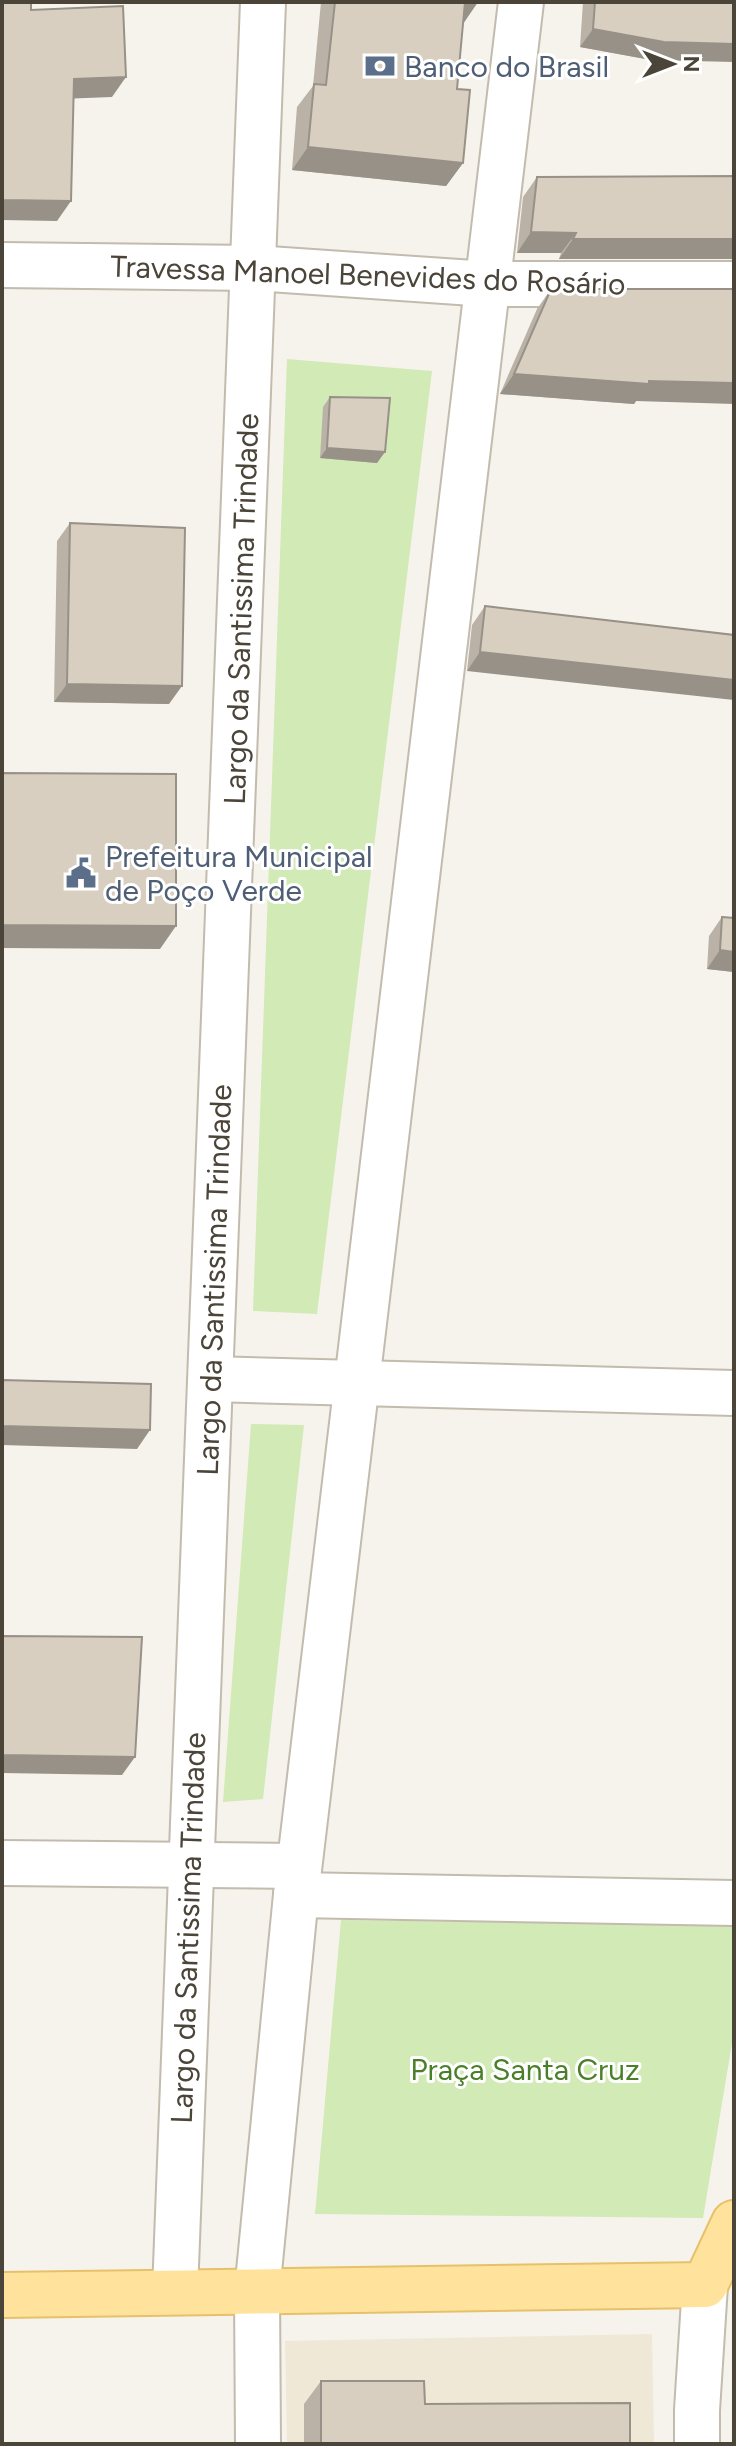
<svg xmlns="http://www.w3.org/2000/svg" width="736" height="2446" font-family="Figtree,sans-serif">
	<rect width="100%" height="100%" fill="#f6f3ec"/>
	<polygon fill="#efe8d6" points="652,2334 654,2444 287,2444 285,2341"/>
	<g fill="#d2eab5">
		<polygon points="287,359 432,371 317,1314 253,1311"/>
		<polygon points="251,1424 304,1425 263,1799 223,1802"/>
		<polygon points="341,1920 734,1926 734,2031 703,2218 315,2214"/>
	</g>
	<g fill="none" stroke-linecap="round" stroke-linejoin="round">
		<g stroke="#c2bbae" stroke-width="48">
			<g id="minor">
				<polyline points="2,265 254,268 488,284 734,284"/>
				<polyline points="211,1379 734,1393"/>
				<polyline points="2,1863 299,1866"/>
				<polyline points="296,1895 734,1903"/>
				<polyline points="175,2292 263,2"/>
				<polyline points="258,2444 257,2292 296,1895 521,2"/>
				<polyline points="697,2444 697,2410 705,2285"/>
			</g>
		</g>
		<g stroke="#e6c16a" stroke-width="48">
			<polyline id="major" points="2,2295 705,2285 734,2223"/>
		</g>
		<use href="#minor" stroke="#fff" stroke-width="44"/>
		<use href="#major" stroke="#ffe39c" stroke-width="44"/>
	</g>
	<g fill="#bab2a6">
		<polygon points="321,2 478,2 463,23 457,89 463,163 446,186 292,170 297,107 313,86"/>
		<polygon points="583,2 734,2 651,60 580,47"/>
		<polygon points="537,177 734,259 559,259 561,253 517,253 523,197"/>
		<polygon points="551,289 636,401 634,404 500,394 537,309"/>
		<polygon points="330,397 377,463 320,458 323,407"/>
		<polygon points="70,523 169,704 54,702 57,541"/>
		<polygon points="485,606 734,635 467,671 472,625"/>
		<polygon points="722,917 734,918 734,972 707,969 709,936"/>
		<polygon points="321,2381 425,2404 630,2444 304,2444 304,2404"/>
	</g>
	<g fill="#979187">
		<polygon points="464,2 478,2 463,24"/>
		<polygon points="593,29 734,44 734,62 651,60 580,47"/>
		<polygon points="126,77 112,97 60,99 74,79"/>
		<polygon points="308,147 463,163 446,186 292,170"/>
		<polygon points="2,200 71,201 57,221 2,220"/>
		<polygon points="531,232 576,233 561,253 517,253"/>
		<polygon points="573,239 734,239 734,259 559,259"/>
		<polygon points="514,374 649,381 734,383 734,404 636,401 634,404 500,394"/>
		<polygon points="327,448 385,452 377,463 320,458"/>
		<polygon points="480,652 734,680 734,700 467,671"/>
		<polygon points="67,684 182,686 169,704 54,702"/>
		<polygon points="2,925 176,926 160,949 2,948"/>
		<polygon points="720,950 734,952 734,972 707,969"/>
		<polygon points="2,1426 150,1430 137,1449 2,1445"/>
		<polygon points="2,1755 135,1757 122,1775 2,1773"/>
	</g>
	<g fill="#d8cfc1" stroke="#979187" stroke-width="2">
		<polygon points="2,2 31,2 31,10 123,6 126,77 74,79 71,201 2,200"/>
		<polygon points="335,2 465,2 457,89 470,90 463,163 308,147 314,84 326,85"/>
		<polygon points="595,2 734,2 734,44 664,42 593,29"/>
		<polygon points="734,176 734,239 573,239 576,233 531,232 537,177"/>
		<polygon points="551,289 734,289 734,383 649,381 649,384 514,374"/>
		<polygon points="330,397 390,398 385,452 327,448"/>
		<polygon points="70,523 185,528 182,686 67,684"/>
		<polygon points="485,606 734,635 734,680 480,652"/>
		<polygon points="2,773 176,774 176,926 2,925"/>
		<polygon points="722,917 734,918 734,952 720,950"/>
		<polygon points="2,1380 151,1384 150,1430 2,1426"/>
		<polygon points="2,1636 142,1637 135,1757 2,1755"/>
		<polygon points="321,2381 424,2381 425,2404 630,2403 630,2444 321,2444"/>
	</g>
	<defs>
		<g id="bank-bare" transform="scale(2.4)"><path d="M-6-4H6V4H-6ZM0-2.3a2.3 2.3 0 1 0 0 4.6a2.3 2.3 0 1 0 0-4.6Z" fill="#5c6f8a" stroke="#fff" stroke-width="2.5" paint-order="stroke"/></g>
		<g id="civic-bare" transform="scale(2.4)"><path d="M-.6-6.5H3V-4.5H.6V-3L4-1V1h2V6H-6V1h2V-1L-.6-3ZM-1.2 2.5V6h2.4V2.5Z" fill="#5c6f8a" stroke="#fff" stroke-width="2.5" paint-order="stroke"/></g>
	</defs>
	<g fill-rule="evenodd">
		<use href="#bank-bare" x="380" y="66"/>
		<use href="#civic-bare" x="81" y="873"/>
	</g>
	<g text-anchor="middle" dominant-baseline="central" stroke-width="6" stroke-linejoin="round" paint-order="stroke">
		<g font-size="30" fill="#4e5e75" stroke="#fff" text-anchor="start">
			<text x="404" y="66">Banco do Brasil</text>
			<text x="105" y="856">Prefeitura Municipal<tspan x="105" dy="34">de Poço Verde</tspan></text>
		</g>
		<g font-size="30" fill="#4b4439" stroke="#fff">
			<text transform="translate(368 275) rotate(2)">Travessa Manoel Benevides do Rosário</text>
			<text transform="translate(241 609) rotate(-88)">Largo da Santissima Trindade</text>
			<text transform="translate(214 1280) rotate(-88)">Largo da Santissima Trindade</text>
			<text transform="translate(188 1928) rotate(-88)">Largo da Santissima Trindade</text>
		</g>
		<g font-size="30" fill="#4a7f2a" stroke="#fff">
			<text x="525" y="2069">Praça Santa Cruz</text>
		</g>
	</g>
	<rect width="736" height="2446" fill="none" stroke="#4b4439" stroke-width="8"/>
	<g transform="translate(672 64) rotate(90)" stroke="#ffffff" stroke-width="6" paint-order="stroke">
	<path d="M0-6L14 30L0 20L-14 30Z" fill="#4b4439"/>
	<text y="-12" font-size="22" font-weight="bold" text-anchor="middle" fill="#4b4439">N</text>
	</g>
</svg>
